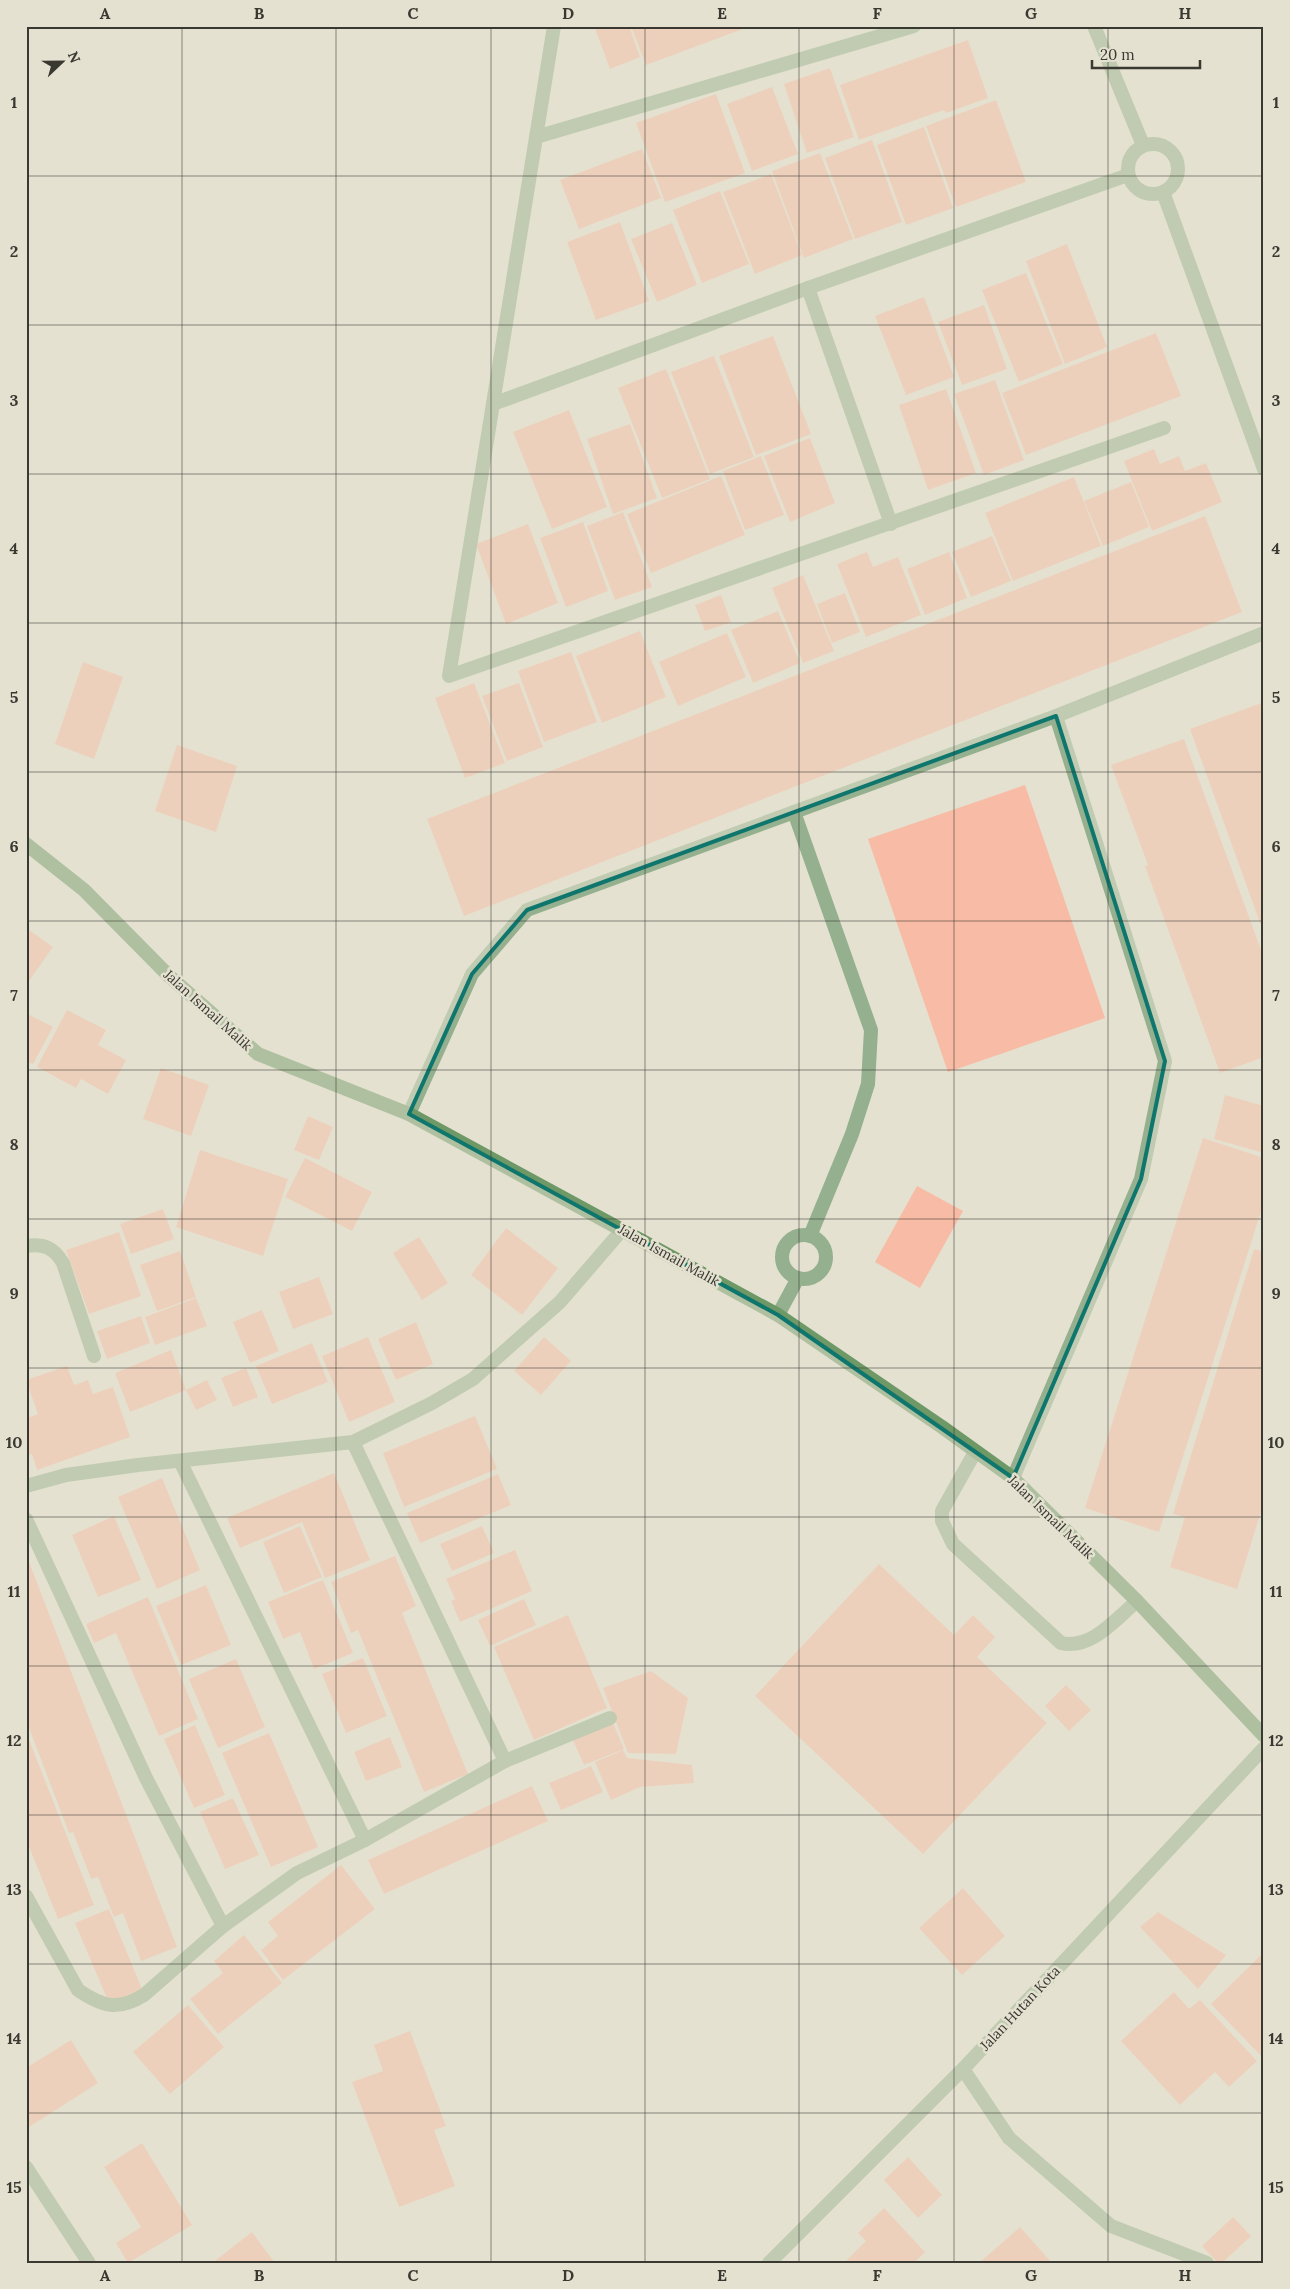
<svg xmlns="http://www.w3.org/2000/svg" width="1290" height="2289" font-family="Lora,serif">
	<rect width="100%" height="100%" fill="#e4e1d0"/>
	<g fill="#f8bba5">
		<polygon points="594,26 629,26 640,57 610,69"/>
		<polygon points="631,26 751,26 646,65"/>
		<polygon points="968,40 988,98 946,113 944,110 859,140 840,85"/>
		<polygon points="830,68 854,137 807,153 784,84"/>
		<polygon points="772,87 798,154 752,171 727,104"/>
		<polygon points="716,94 745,173 665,202 636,123"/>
		<polygon points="996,100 1026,182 956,207 926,126"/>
		<polygon points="924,127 953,208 906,225 877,145"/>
		<polygon points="872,140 902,222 855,239 825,158"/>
		<polygon points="642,149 661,198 579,229 560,180"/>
		<polygon points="820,153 853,239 804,258 772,171"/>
		<polygon points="771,174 802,255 755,274 723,192"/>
		<polygon points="720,191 749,264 702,283 673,210"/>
		<polygon points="620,222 649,301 596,320 567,242"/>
		<polygon points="672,223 697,285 657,302 631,239"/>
		<polygon points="1067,244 1107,347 1065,364 1026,261"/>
		<polygon points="1026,273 1063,364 1019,382 982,290"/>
		<polygon points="924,297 954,377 906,395 875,316"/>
		<polygon points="984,305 1007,369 962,385 938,322"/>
		<polygon points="1156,333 1181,396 1026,455 1002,393"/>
		<polygon points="773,336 811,434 756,455 719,356"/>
		<polygon points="714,356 754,457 710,474 671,372"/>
		<polygon points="666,369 710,479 662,498 618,388"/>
		<polygon points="995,380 1024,460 984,475 954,394"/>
		<polygon points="946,389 976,473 928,490 899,405"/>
		<polygon points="569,410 607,507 552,529 513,432"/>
		<polygon points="630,424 657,498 613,514 587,439"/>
		<polygon points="810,438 835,503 790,522 764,456"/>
		<polygon points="1154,449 1160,464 1179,456 1185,471 1206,463 1222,502 1152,531 1124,461"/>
		<polygon points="761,456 784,515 745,530 723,471"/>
		<polygon points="721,476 745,535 651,573 627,514"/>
		<polygon points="1074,477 1101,546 1013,581 985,513"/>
		<polygon points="1131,482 1149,527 1103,546 1084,501"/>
		<polygon points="623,512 652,587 615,600 587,526"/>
		<polygon points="1205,516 1242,612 464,916 427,819"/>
		<polygon points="583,522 608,591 566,607 540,538"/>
		<polygon points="528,524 558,603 506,624 476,544"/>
		<polygon points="992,536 1011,581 971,597 952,552"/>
		<polygon points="867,552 873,567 898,557 921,615 866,637 837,564"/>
		<polygon points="949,552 967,598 925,615 907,569"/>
		<polygon points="803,575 834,651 803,663 772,588"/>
		<polygon points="845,593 860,632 832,643 817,604"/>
		<polygon points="721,595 731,622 705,631 695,605"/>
		<polygon points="778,611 800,663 753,683 731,630"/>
		<polygon points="640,631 666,697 602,723 576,656"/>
		<polygon points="727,633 746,677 678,706 659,662"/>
		<polygon points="571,652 597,722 544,742 518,671"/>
		<polygon points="83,662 123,677 94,759 55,744"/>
		<polygon points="474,683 505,763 465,778 435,698"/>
		<polygon points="519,683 543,747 507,761 482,696"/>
		<polygon points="1264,702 1264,931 1263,931 1190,729"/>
		<polygon points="1184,739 1264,958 1264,1057 1220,1073 1145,866 1148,865 1111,765"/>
		<polygon points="177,745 237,766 216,832 155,811"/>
		<polygon points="1025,785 1105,1018 948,1072 868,839"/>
		<polygon points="26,928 53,947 26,985"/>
		<polygon points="67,1010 106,1030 98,1045 126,1060 108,1094 81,1079 76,1088 37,1067"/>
		<polygon points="26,1013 53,1027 33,1064 26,1061"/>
		<polygon points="161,1068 209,1085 191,1136 143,1119"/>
		<polygon points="1225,1095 1264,1106 1264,1153 1214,1139"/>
		<polygon points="308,1116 333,1127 319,1160 294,1150"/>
		<polygon points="1203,1138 1264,1158 1264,1202 1159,1532 1085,1508"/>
		<polygon points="200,1150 288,1179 263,1256 176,1227"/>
		<polygon points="305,1158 372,1192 352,1231 285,1197"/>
		<polygon points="917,1186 963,1211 920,1288 875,1262"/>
		<polygon points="163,1209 174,1239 131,1254 120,1224"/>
		<polygon points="506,1228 558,1268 522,1315 471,1275"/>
		<polygon points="119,1232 141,1296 89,1314 66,1250"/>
		<polygon points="419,1237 448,1283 422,1300 393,1253"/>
		<polygon points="1254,1249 1264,1252 1264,1502 1237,1589 1170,1567 1185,1517 1173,1514"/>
		<polygon points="180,1251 196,1297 157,1311 140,1265"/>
		<polygon points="319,1277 333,1314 293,1329 279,1292"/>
		<polygon points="196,1298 207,1326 155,1345 145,1317"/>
		<polygon points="262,1310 279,1351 250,1363 233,1322"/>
		<polygon points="141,1316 150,1343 107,1359 97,1331"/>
		<polygon points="416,1322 433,1364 396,1380 378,1339"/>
		<polygon points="368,1337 395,1402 349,1422 322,1356"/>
		<polygon points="544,1337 571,1361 541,1395 514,1371"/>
		<polygon points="312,1343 328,1382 272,1404 256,1366"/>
		<polygon points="171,1350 186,1390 130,1412 115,1373"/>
		<polygon points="67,1366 74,1385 88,1380 93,1394 113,1387 130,1437 37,1470 32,1454 26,1456 26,1408 30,1417 38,1414 26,1380"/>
		<polygon points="246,1368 258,1397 233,1407 221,1378"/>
		<polygon points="207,1380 217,1400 196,1410 186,1390"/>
		<polygon points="475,1416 497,1469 404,1507 383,1453"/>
		<polygon points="334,1473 370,1560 325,1578 302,1522 240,1548 227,1518"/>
		<polygon points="498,1474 511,1505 420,1543 407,1513"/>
		<polygon points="162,1478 200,1570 157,1589 118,1497"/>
		<polygon points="114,1516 141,1580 98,1597 72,1535"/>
		<polygon points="300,1526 322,1577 284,1593 263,1542"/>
		<polygon points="482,1526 494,1553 452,1571 440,1544"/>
		<polygon points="515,1550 532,1591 460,1622 451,1601 455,1599 446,1579"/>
		<polygon points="26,1554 177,1947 141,1961 123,1913 114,1917 98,1877 91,1879 73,1832 69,1833 26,1720"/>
		<polygon points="395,1556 416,1606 402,1613 468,1774 424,1792 358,1630 351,1633 331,1582"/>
		<polygon points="879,1564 954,1635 973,1615 995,1637 977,1657 1047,1723 923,1854 755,1696"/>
		<polygon points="323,1580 353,1653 314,1669 300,1632 283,1639 268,1602"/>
		<polygon points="206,1585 231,1645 181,1665 156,1606"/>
		<polygon points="148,1597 198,1719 159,1736 116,1633 94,1643 86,1624"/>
		<polygon points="524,1599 536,1625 490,1646 478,1620"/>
		<polygon points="568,1615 607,1708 534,1740 494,1647"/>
		<polygon points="363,1658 387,1716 346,1733 322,1674"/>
		<polygon points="236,1659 265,1727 218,1748 189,1679"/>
		<polygon points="651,1671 688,1698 676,1754 628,1753 603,1688"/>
		<polygon points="1066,1685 1091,1710 1069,1731 1045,1706"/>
		<polygon points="613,1723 624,1749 584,1765 573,1740"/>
		<polygon points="195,1725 225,1795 194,1808 164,1739"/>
		<polygon points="26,1732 94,1905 58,1919 28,1844 26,1845"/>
		<polygon points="269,1733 318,1847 271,1867 222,1753"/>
		<polygon points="390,1737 402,1767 366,1781 354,1752"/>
		<polygon points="623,1750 627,1758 692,1765 694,1783 640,1787 611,1800 595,1762"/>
		<polygon points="591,1766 603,1792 561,1810 549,1783"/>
		<polygon points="532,1786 548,1821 384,1894 368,1860"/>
		<polygon points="233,1798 259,1855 225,1869 200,1812"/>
		<polygon points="341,1865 375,1909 283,1980 261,1950 278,1936 268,1922"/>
		<polygon points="963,1888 1005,1936 962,1975 919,1928"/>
		<polygon points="109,1909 142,1989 109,2003 75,1923"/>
		<polygon points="1158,1912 1226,1955 1198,1989 1140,1927"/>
		<polygon points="244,1935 282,1983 218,2034 190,1999 223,1973 214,1961"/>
		<polygon points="1264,1952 1264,2059 1211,2004"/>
		<polygon points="1174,1992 1189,2009 1200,2000 1257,2061 1229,2087 1215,2072 1180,2105 1121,2041"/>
		<polygon points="188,2005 224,2047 170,2094 133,2052"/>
		<polygon points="410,2031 446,2126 434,2130 455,2186 399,2207 352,2082 383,2071 374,2045"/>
		<polygon points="71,2040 98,2083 29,2127 26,2122 26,2068"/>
		<polygon points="142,2143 192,2225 128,2263 116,2243 141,2227 104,2167"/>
		<polygon points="908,2157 942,2195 918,2218 884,2180"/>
		<polygon points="884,2208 925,2252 914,2263 844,2263 866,2241 858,2233"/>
		<polygon points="1233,2217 1251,2236 1222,2263 1218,2263 1202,2246"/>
		<polygon points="1020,2227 1052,2263 979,2263"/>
		<polygon points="252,2232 275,2263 212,2263"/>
	</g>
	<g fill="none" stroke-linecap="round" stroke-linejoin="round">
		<g stroke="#94b08e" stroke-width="14">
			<path d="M975 1452 942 1511V1521L953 1544 1061 1643C1091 1650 1116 1619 1137 1601"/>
			<polyline points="963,2069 1009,2138 1111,2226 1207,2263"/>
		</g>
		<g stroke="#94b08e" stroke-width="14">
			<polyline points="554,26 449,676 1164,428"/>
			<polyline points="1094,26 1143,145"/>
			<polyline points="536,137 914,26"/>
			<circle cx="1153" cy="169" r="25"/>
			<polyline points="1163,192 1264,469"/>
			<polyline points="808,288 891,524"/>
			<polyline points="493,404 808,288 1128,175"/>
			<polyline points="794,812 871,1030 868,1084 852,1134 810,1236"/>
			<polyline points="409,1114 472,974 527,910 1056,716 1264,633"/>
			<circle cx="804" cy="1257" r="22"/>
			<path d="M26 1246C44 1243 54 1248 63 1263L94 1356"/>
			<polyline points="778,1315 798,1278"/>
			<polyline points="353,1442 505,1761"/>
			<polyline points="180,1461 365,1840"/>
			<polyline points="1013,1478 1141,1179 1165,1061 1056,716"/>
			<polyline points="26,1486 66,1475 138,1465 353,1442 432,1403 473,1379 560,1302 622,1230"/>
			<polyline points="26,1519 146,1778 223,1926"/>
			<path d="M26 1896 78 1990C103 2007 118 2011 144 1995L223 1926 297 1873 365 1840 505 1761 610 1718"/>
			<polyline points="26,2167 89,2263"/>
			<polyline points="769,2263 963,2069 1264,1748"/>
		</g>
		<polyline stroke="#6e9865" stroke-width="14" points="26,844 84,890 169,976 258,1054 409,1114 622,1230 778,1315 942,1427 1013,1478 1137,1601 1264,1736"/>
	</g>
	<path d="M0 0H1290V2289H0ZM1056 716 1165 1061 1141 1179 1013 1478 778 1315 409 1114 472 974 527 910Z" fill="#e4e1d0" fill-opacity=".55" fill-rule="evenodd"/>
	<path fill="none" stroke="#0f766e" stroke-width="4" stroke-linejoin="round" d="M1056 716 1165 1061 1141 1179 1013 1478 778 1315 409 1114 472 974 527 910Z"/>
	<path fill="none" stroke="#393831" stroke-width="1" stroke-opacity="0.55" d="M182 26V2263M336 26V2263M491 26V2263M645 26V2263M799 26V2263M954 26V2263M1108 26V2263M26 176H1264M26 325H1264M26 474H1264M26 623H1264M26 772H1264M26 921H1264M26 1070H1264M26 1219H1264M26 1368H1264M26 1517H1264M26 1666H1264M26 1815H1264M26 1964H1264M26 2113H1264"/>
	<g text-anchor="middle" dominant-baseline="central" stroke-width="5" stroke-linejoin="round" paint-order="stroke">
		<g font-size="14" fill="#393831" stroke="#e4e1d0">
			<text transform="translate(208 1010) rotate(42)">Jalan Ismail Malik</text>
			<text transform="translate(669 1255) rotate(29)">Jalan Ismail Malik</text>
			<text transform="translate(1051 1517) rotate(44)">Jalan Ismail Malik</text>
			<text transform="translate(1020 2008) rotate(-47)">Jalan Hutan Kota</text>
		</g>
	</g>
	<rect width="1290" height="2289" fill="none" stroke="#e4e1d0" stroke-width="55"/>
	<g transform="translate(62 62) rotate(68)" stroke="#e4e1d0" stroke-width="4" paint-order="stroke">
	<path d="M0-4L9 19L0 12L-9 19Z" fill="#393831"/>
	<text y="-8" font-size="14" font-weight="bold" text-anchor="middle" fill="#393831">N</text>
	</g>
	<path d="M1092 60v8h108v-8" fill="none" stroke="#393831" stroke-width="2.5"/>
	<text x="1100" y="60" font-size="15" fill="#393831" stroke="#e4e1d0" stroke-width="4" paint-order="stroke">20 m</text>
	<rect x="28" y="28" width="1234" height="2234" fill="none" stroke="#393831" stroke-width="2"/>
	<g font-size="16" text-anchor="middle" font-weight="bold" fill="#393831">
		<text x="105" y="19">A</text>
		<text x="259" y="19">B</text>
		<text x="413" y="19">C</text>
		<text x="568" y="19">D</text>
		<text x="722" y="19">E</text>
		<text x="877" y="19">F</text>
		<text x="1031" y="19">G</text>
		<text x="1185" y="19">H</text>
		<text x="14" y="108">1</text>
		<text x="1276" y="108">1</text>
		<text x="14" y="257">2</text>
		<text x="1276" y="257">2</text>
		<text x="14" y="406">3</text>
		<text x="1276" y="406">3</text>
		<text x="14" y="554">4</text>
		<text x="1276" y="554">4</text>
		<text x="14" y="703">5</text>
		<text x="1276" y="703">5</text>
		<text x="14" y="852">6</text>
		<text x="1276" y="852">6</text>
		<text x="14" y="1001">7</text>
		<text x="1276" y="1001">7</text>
		<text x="14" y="1150">8</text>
		<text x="1276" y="1150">8</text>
		<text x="14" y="1299">9</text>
		<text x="1276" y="1299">9</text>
		<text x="14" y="1448">10</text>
		<text x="1276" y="1448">10</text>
		<text x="14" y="1597">11</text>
		<text x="1276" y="1597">11</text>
		<text x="14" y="1746">12</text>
		<text x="1276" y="1746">12</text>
		<text x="14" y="1895">13</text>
		<text x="1276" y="1895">13</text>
		<text x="14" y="2044">14</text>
		<text x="1276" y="2044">14</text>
		<text x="14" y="2193">15</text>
		<text x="1276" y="2193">15</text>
		<text x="105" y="2281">A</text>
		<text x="259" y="2281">B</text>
		<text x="413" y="2281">C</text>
		<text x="568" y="2281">D</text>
		<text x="722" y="2281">E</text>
		<text x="877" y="2281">F</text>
		<text x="1031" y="2281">G</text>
		<text x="1185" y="2281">H</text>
	</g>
</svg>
